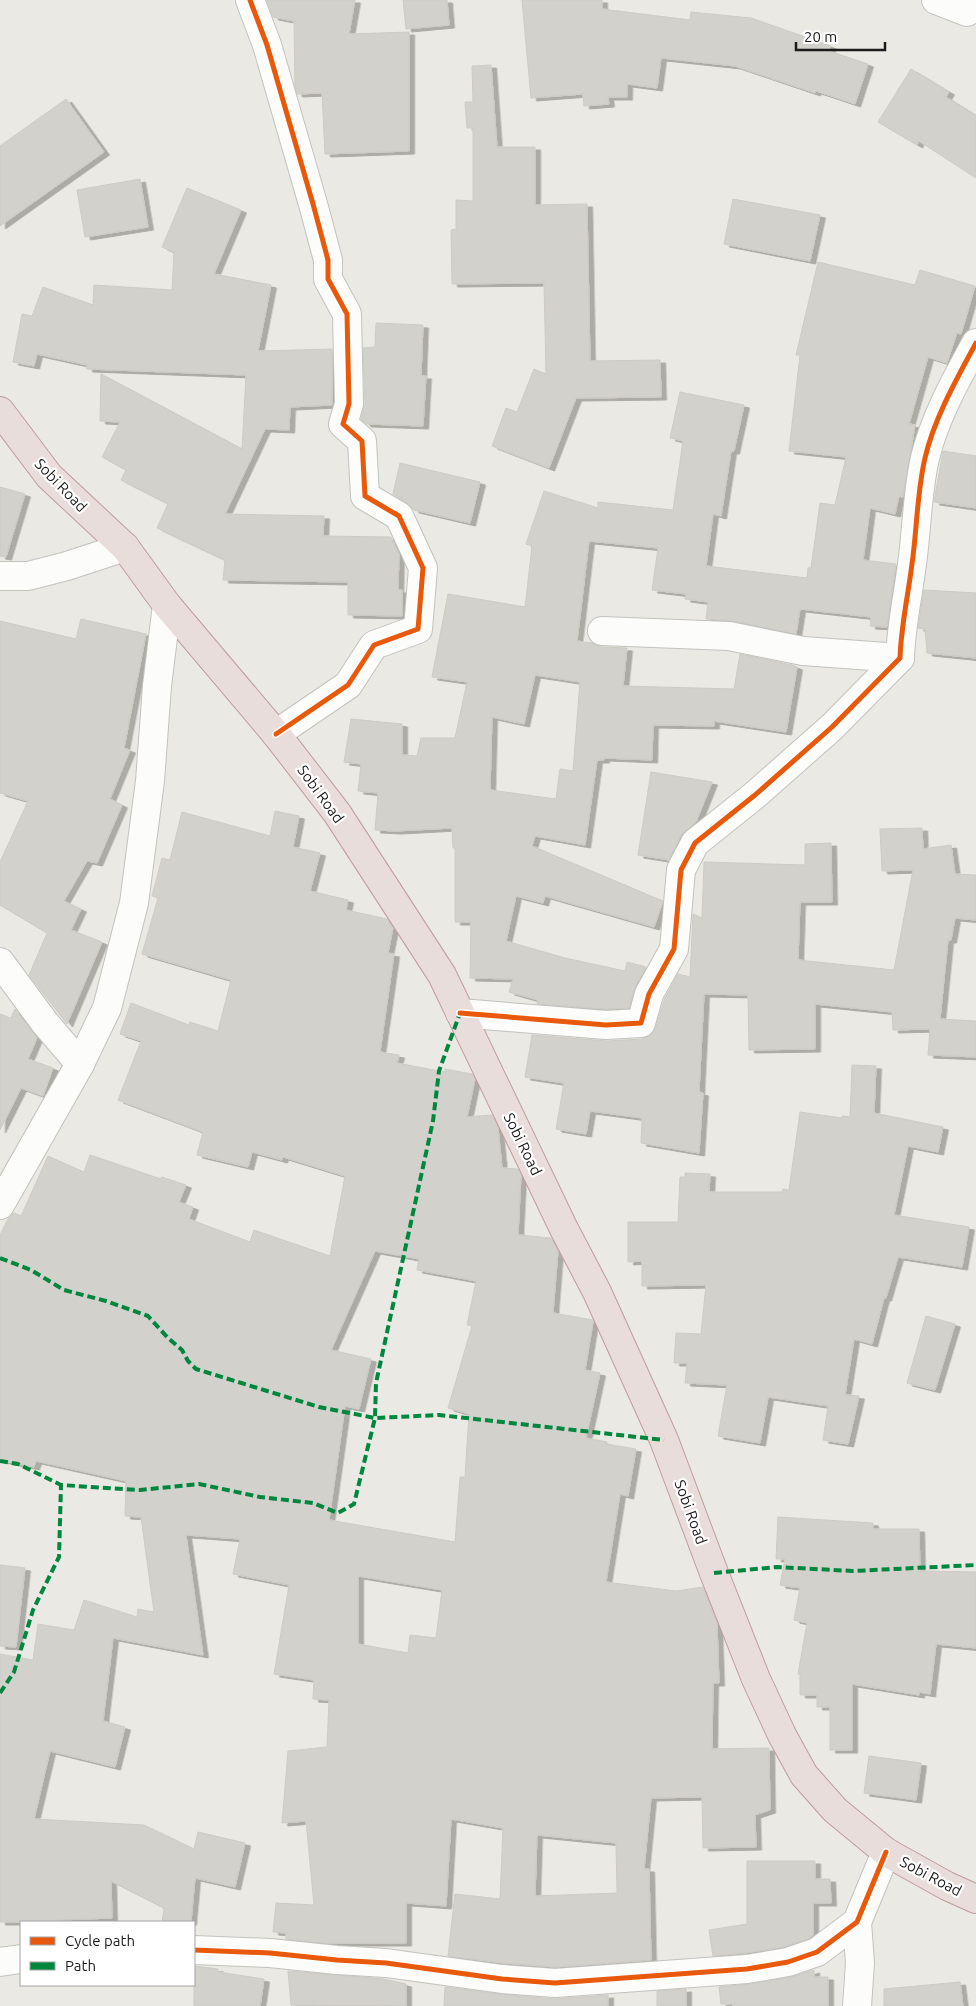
<svg xmlns="http://www.w3.org/2000/svg" width="976" height="2006" font-family="Ubuntu,sans-serif">
	<defs>
		<filter id="shadow"><feDropShadow dx="5.5" dy="3" stdDeviation="0" flood-color="#0004"/></filter>
	</defs>
	<rect width="100%" height="100%" fill="#eae9e3"/>
	<g fill="#d2d1cc" stroke="#cdcbc4" fill-rule="evenodd" filter="url(#shadow)">
		<polygon points="267,0 355,0 349,34 409,32 409,151 325,154 322,93 297,94 295,86 294,21 273,17"/>
		<polygon points="403,0 447,0 449,25 406,29"/>
		<polygon points="522,0 602,0 602,9 690,20 691,12 751,18 831,46 829,51 868,64 855,104 816,91 815,93 735,66 661,58 657,88 627,84 627,97 608,97 609,104 584,106 583,94 531,98"/>
		<polygon points="491,65 497,147 535,147 535,205 587,204 590,361 660,360 661,397 576,398 549,468 492,446 506,408 517,412 534,369 546,374 544,283 452,284 451,230 456,229 456,200 473,201 473,128 467,128 465,102 473,102 472,66"/>
		<polygon points="911,69 949,92 946,97 976,116 976,178 919,141 917,145 878,122"/>
		<polygon points="66,99 104,152 0,226 0,146"/>
		<polygon points="140,179 148,227 85,237 77,190"/>
		<polygon points="187,188 241,210 214,274 271,285 258,351 332,349 332,405 290,407 289,430 265,429 225,514 324,516 323,536 391,537 399,554 398,590 402,590 402,616 348,615 348,582 223,580 225,560 157,528 168,504 121,480 126,470 102,457 120,422 100,421 101,374 242,449 246,375 87,369 87,365 37,354 34,366 13,362 22,314 32,316 43,287 93,305 94,285 172,290 174,252 162,247"/>
		<polygon points="733,199 820,215 810,261 724,244"/>
		<path d="M818 262 915 285 920 270 975 286 961 334 957 333 947 363 928 357 909 424 915 425 903 497 899 496 895 514 870 508 863 560 896 564 887 627 870 626 871 617 800 609 796 634 732 621 706 619 708 602 685 599 686 594 652 590 658 548 589 541 577 641 592 643 601 647 627 648 623 686 734 689 740 654 792 665 797 667 786 732 714 721V726L653 725 652 760 604 758V760H597L585 845 535 836 532 846 663 901 654 927 545 896 543 903 516 896 506 941 565 958 625 971 627 962 646 967 635 987 629 1008 606 1009 537 1004 538 1000 509 992 513 979 470 978 471 922H455V848H453L452 828 396 831 375 830 378 793 358 791 361 764 344 762 351 719 402 724V755L417 756 421 738H455L467 682 432 677 448 594 525 607 532 546 526 544 544 491 598 508V502L673 510 683 441 670 438 680 392 744 405 734 451H731L721 516 713 514 706 566 807 578 808 568H811L820 503 835 505 846 457 789 451 800 355H796ZM535 675 580 682 573 771 560 769 556 799 490 790 492 717 524 724Z"/>
		<polygon points="376,323 423,325 421,376 426,376 423,426 366,424 361,419 365,404 363,348 375,347"/>
		<polygon points="943,451 976,456 976,508 934,502"/>
		<polygon points="400,463 480,482 470,523 414,510 407,503 393,494"/>
		<polygon points="0,487 25,494 6,557 0,556"/>
		<polygon points="924,590 976,593 976,658 927,653 925,629 918,628"/>
		<polygon points="81,619 146,634 124,748 130,750 110,799 122,805 97,863 87,861 64,901 81,909 71,930 102,942 67,1024 29,975 47,933 0,905 0,862 28,801 0,793 0,621 76,639"/>
		<polygon points="651,772 712,782 696,822 681,835 669,860 638,855"/>
		<path d="M275 811 299 816 293 847 320 853 310 891 348 900 346 910 387 919 393 928 388 953 394 954 380 1052 399 1055 397 1063 445 1072V1069L472 1074 475 1079 467 1117 492 1115 498 1128 502 1168 518 1169 521 1175 518 1235 551 1238 558 1251 553 1313 593 1320V1322L585 1370 600 1373 586 1438 607 1442 606 1444 636 1449 628 1496 620 1494 606 1582 676 1591 703 1587 717 1623 719 1683H713L712 1749 769 1748 770 1810 755 1815 756 1847 703 1848 702 1797 651 1798 644 1869H649L651 1960 555 1967 504 1963 448 1956 455 1894 500 1899 503 1828 451 1819 446 1906 406 1903V1943H321L286 1939V1933L273 1932 276 1903 314 1905 306 1821 282 1823 288 1751 327 1747 329 1700 313 1699 314 1680 274 1674 289 1585 233 1574 240 1539 186 1535 203 1655 113 1638 103 1721 125 1727 115 1767 50 1751 34 1819 144 1825 194 1849 198 1832 245 1843 235 1887 195 1878 191 1922H162L164 1908 111 1881 112 1918 59 1920V1922H0V1654L33 1660 38 1624 74 1630 84 1600 137 1617 138 1609 154 1612 141 1517 125 1516 126 1481 36 1461 34 1467 0 1460V1235L8 1219 14 1213 21 1216 48 1156 84 1172 90 1155 161 1179 162 1177 186 1185 179 1202 193 1207 189 1219 250 1242 254 1230 330 1256 345 1176 283 1157 282 1160 252 1152 248 1167 197 1155 203 1132 118 1100 141 1041 120 1034 131 1003 189 1025 190 1022 218 1031 231 980 142 954 158 898 152 896 162 858 170 860 182 812 270 836ZM375 1251 419 1259 417 1270 476 1281 467 1325 472 1326 448 1408 469 1414 465 1477H460L455 1542 329 1520 345 1406 359 1409 371 1359 331 1350ZM358 1576 442 1590 436 1638 410 1635 408 1653 358 1644ZM537 1835 616 1843 617 1893 535 1896Z"/>
		<polygon points="922,828 923,849 951,845 955,874 976,875 976,920 955,918 951,940 948,940 940,1019 976,1021 976,1057 928,1055 930,1029 893,1030 892,1012 815,1004 815,1049 749,1050 748,995 704,994 699,1092 703,1093 699,1153 641,1143 642,1118 590,1111 586,1134 556,1129 564,1083 525,1077 532,1035 607,1041 642,1039 651,1035 656,1027 664,1000 678,974 690,977 693,914 702,918 704,862 805,865 805,844 831,843 832,902 800,902 798,960 894,970 913,870 882,871 880,829"/>
		<polygon points="15,1009 37,1038 28,1059 53,1068 43,1096 21,1088 0,1130 0,1014 11,1018"/>
		<polygon points="852,1065 876,1066 874,1113 943,1127 938,1152 908,1146 894,1215 969,1227 962,1267 898,1257 886,1298 884,1298 872,1344 854,1339 845,1395 859,1396 848,1444 823,1440 828,1406 768,1397 760,1443 718,1436 727,1385 685,1383 687,1363 674,1363 676,1333 701,1334 706,1285 642,1286 642,1261 628,1262 628,1222 678,1222 680,1177 685,1177 685,1173 710,1174 709,1192 782,1192 783,1189 789,1190 800,1112 842,1118 842,1116 850,1117"/>
		<polygon points="926,1316 955,1324 935,1390 907,1383"/>
		<polygon points="778,1517 873,1523 873,1529 919,1529 920,1571 976,1572 976,1648 936,1644 930,1694 919,1692 919,1695 852,1684 852,1750 830,1750 830,1707 817,1707 817,1695 800,1695 800,1674 798,1674 807,1623 794,1620 800,1588 780,1585 785,1559 776,1559"/>
		<polygon points="0,1565 25,1568 16,1647 0,1646"/>
		<polygon points="869,1756 921,1763 916,1800 864,1793"/>
		<polygon points="747,1861 815,1861 815,1879 830,1879 831,1903 813,1903 813,1935 810,1938 784,1947 745,1953 713,1956 709,1930 747,1924"/>
		<polygon points="194,1966 218,1969 218,1972 264,1979 260,2006 194,2006"/>
		<polygon points="814,1970 814,1977 828,1977 828,2006 733,2006 733,2004 721,2004 719,1987 750,1984 791,1977"/>
		<polygon points="288,1971 384,1979 406,1984 406,2006 291,2005"/>
		<polygon points="960,1982 963,2006 884,2006 884,1989"/>
		<polygon points="445,1987 500,1994 554,1999 608,1995 608,2006 444,2006"/>
		<polygon points="686,1989 686,2006 657,2006 657,1991"/>
	</g>
	<g fill="none" stroke-linecap="round" stroke-linejoin="round">
		<g stroke="#c2c2bf" stroke-width="30">
			<g id="street">
				<polyline points="250,0 267,45 313,204 328,260 328,279 347,314 349,404 343,424 362,441 365,496 399,516 423,568 418,629 374,645 348,685 276,734"/>
				<polyline points="936,0 967,12 976,5"/>
				<polyline points="0,576 28,576 67,566 125,547"/>
				<polyline points="602,631 729,636 803,651 900,658"/>
				<polyline points="0,962 45,1023 80,1064"/>
				<path d="M460 1013 606 1025 641 1023 649 994 674 949 681 870 695 843 755 795 832 727 900 658C901 626 908 596 912 564 917 529 917 492 925 458 934 419 957 378 976 343"/>
				<polyline points="0,1205 80,1064 107,1008 134,903 150,781 157,686 167,605"/>
				<polyline points="857,1922 860,1963 857,2006"/>
				<polyline points="194,1950 270,1953 337,1960 386,1963 502,1979 555,1983 747,1969 788,1962 817,1952 857,1922 886,1852"/>
				<polyline points="0,1962 21,1959"/>
			</g>
		</g>
		<g stroke="#c09b9e" stroke-width="30">
			<polyline id="highway" points="0,411 49,476 125,547 167,605 276,734 337,813 442,975 564,1229 597,1292 664,1440 714,1573 756,1679 782,1735 804,1775 835,1810 886,1852 947,1886 976,1899"/>
		</g>
		<use href="#street" stroke="#fcfcfb" stroke-width="28"/>
		<use href="#highway" stroke="#e9dddc" stroke-width="28"/>
		<g stroke="#00873e" stroke-width="4" stroke-dasharray="8 4" stroke-linecap="butt">
			<polyline points="0,1258 31,1270 64,1290 106,1301 148,1316 168,1338 182,1350 188,1361 196,1369 319,1407 375,1418 439,1415 664,1440"/>
			<polyline points="0,1461 18,1464 61,1485 140,1490 199,1484 260,1497 313,1503 338,1513 354,1504 375,1418 376,1383 433,1121 439,1071 460,1013"/>
			<polyline points="714,1573 777,1567 853,1571 976,1565"/>
			<polyline points="0,1693 14,1672 33,1610 59,1557 61,1485"/>
		</g>
		<g stroke="#fff" stroke-width="8">
			<g id="cycleway">
				<polyline points="250,0 267,45 313,204 328,260 328,279 347,314 349,404 343,424 362,441 365,496 399,516 423,568 418,629 374,645 348,685 276,734"/>
				<path d="M460 1013 606 1025 641 1023 649 994 674 949 681 870 695 843 755 795 832 727 900 658C901 626 908 596 912 564 917 529 917 492 925 458 934 419 957 378 976 343"/>
				<polyline points="194,1950 270,1953 337,1960 386,1963 502,1979 555,1983 747,1969 788,1962 817,1952 857,1922 886,1852"/>
			</g>
		</g>
		<use href="#cycleway" stroke="#e8590c" stroke-width="5"/>
	</g>
	<g text-anchor="middle" dominant-baseline="central" stroke-width="4.5" stroke-linejoin="round" paint-order="stroke">
		<g font-size="15" fill="#1b1b1b" stroke="#fff">
			<text transform="translate(61 485) rotate(46)">Sobi Road</text>
			<text transform="translate(321 794) rotate(54)">Sobi Road</text>
			<text transform="translate(523 1144) rotate(64)">Sobi Road</text>
			<text transform="translate(691 1512) rotate(70)">Sobi Road</text>
			<text transform="translate(931 1876) rotate(28)">Sobi Road</text>
		</g>
	</g>
	<rect x="20" y="1921" width="175" height="65" fill="#ffffff" stroke="#a4a4a4"/>
	<rect x="30" y="1937" width="25" height="8" fill="#e8590c" stroke="#a4a4a4"/>
	<text x="65" y="1946" font-size="15" fill="#1b1b1b">Cycle path</text>
	<rect x="30" y="1962" width="25" height="8" fill="#00873e" stroke="#a4a4a4"/>
	<text x="65" y="1971" font-size="15" fill="#1b1b1b">Path</text>
	<path d="M796 42v8h89v-8" fill="none" stroke="#1b1b1b" stroke-width="2.5"/>
	<text x="804" y="42" font-size="15" fill="#1b1b1b" stroke="#ffffff" stroke-width="4" paint-order="stroke">20 m</text>
</svg>
